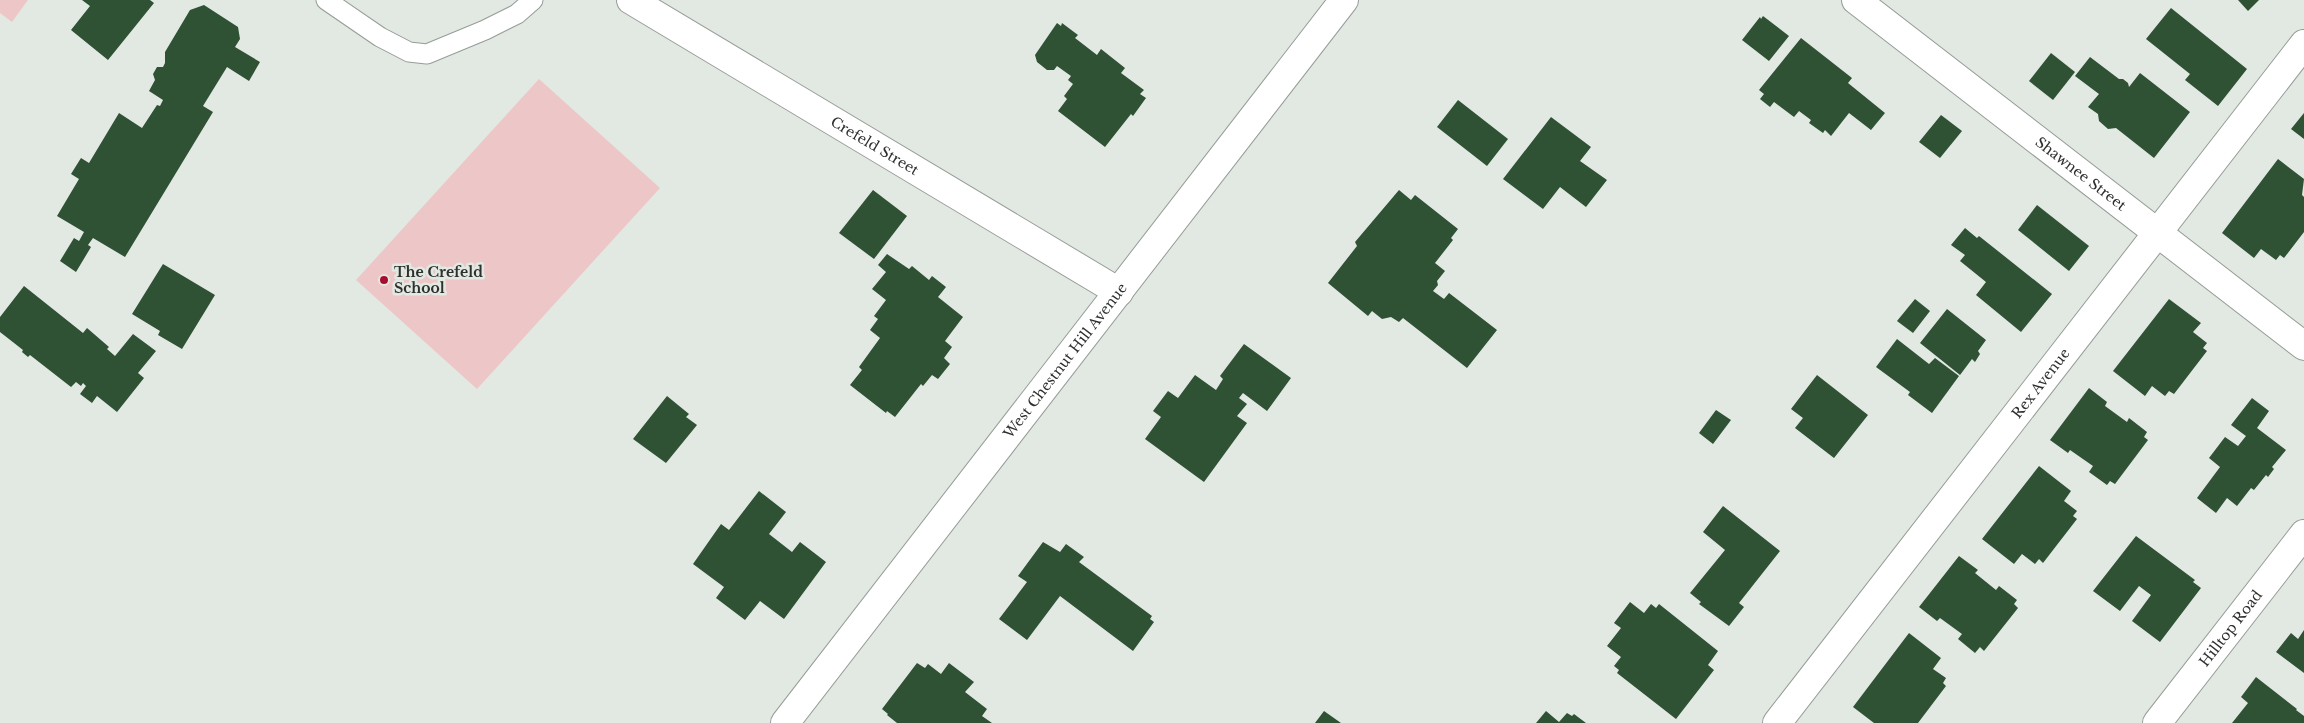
<svg xmlns="http://www.w3.org/2000/svg" width="2304" height="723" font-family="'Libre Baskerville',serif">
	<rect width="100%" height="100%" fill="#e2e8e2"/>
	<g fill="#edc7c7">
		<polygon points="0,0 28,0 12,22 0,13"/>
		<polygon points="539,79 660,188 477,389 356,280"/>
	</g>
	<g fill="#2f5134">
		<polygon points="82,0 150,0 154,3 108,60 71,30 90,6"/>
		<polygon points="2238,0 2259,0 2248,11"/>
		<polygon points="204,5 238,27 240,39 235,47 260,62 249,81 227,67 203,106 213,112 125,257 93,238 88,245 91,247 76,272 60,261 74,238 79,241 84,232 57,216 79,179 71,174 81,158 89,163 119,113 142,128 157,105 160,106 163,100 149,91 155,80 153,74 157,67 163,67 165,63 165,52 190,10"/>
		<polygon points="2171,8 2247,69 2218,106 2185,80 2190,74 2146,39"/>
		<polygon points="1763,16 1789,36 1769,61 1742,40 1760,17 1761,19"/>
		<polygon points="1057,23 1061,26 1062,23 1078,35 1075,38 1097,55 1101,49 1125,68 1121,73 1144,90 1140,94 1146,98 1133,116 1131,114 1105,147 1058,111 1067,99 1064,96 1073,84 1068,80 1071,76 1057,66 1054,70 1047,70 1037,62 1035,55"/>
		<polygon points="1801,38 1852,78 1848,83 1885,113 1871,130 1849,113 1831,136 1825,130 1823,133 1809,123 1811,120 1799,111 1794,117 1774,102 1770,107 1760,99 1764,94 1759,90"/>
		<polygon points="2051,53 2075,72 2053,100 2029,81"/>
		<polygon points="2090,57 2119,79 2123,79 2128,83 2129,87 2140,73 2190,112 2154,158 2116,128 2108,129 2099,121 2098,114 2088,107 2099,94 2075,76"/>
		<polygon points="1458,100 1508,139 1487,166 1437,127"/>
		<polygon points="2304,113 2304,139 2291,129"/>
		<polygon points="1941,115 1962,131 1940,158 1919,142"/>
		<polygon points="1551,117 1591,147 1580,161 1607,180 1586,207 1560,187 1543,209 1503,179"/>
		<polygon points="2278,159 2304,179 2302,195 2304,197 2304,232 2284,258 2280,255 2276,260 2261,249 2254,258 2222,233"/>
		<polygon points="873,190 907,216 874,259 839,233"/>
		<polygon points="1399,190 1411,200 1415,195 1458,229 1451,238 1453,240 1435,263 1445,271 1437,281 1438,285 1433,291 1444,299 1449,293 1497,330 1467,368 1403,318 1399,322 1391,317 1382,319 1372,311 1368,316 1328,283 1357,246 1355,242"/>
		<polygon points="2037,205 2089,246 2069,271 2018,230"/>
		<polygon points="1965,228 1977,238 1979,236 2052,294 2021,332 1976,295 1986,282 1960,261 1965,255 1951,245"/>
		<polygon points="887,254 909,269 912,266 929,280 932,276 946,287 938,297 963,317 945,341 952,347 944,358 950,364 938,379 932,375 923,386 921,384 895,417 887,411 886,413 850,385 862,370 859,367 880,338 870,330 878,319 874,316 886,300 872,289 886,272 878,265"/>
		<polygon points="163,264 215,295 182,349 158,335 160,331 132,314"/>
		<polygon points="24,286 83,333 87,328 109,347 107,349 115,356 133,334 156,351 138,373 144,378 117,412 97,396 92,403 80,394 86,386 83,383 81,386 76,382 71,387 30,355 28,357 22,352 23,350 0,332 0,317"/>
		<polygon points="1915,299 1930,311 1913,333 1897,321"/>
		<polygon points="2169,299 2201,323 2193,332 2207,343 2203,348 2207,351 2174,394 2169,391 2165,396 2152,386 2145,396 2113,371"/>
		<polygon points="1947,309 1986,340 1978,351 1980,354 1975,362 1972,359 1960,375 1920,343"/>
		<polygon points="1897,339 1929,364 1935,358 1959,376 1932,413 1908,395 1910,392 1876,367"/>
		<polygon points="1244,344 1291,378 1267,411 1243,393 1239,398 1247,404 1237,416 1247,423 1204,482 1145,439 1161,417 1153,411 1168,391 1178,398 1195,375 1216,390 1223,379 1220,376"/>
		<polygon points="1817,375 1868,415 1834,458 1795,428 1803,418 1791,409"/>
		<polygon points="2089,388 2107,402 2105,406 2127,422 2129,418 2147,432 2144,437 2148,440 2115,484 2110,481 2107,485 2089,472 2093,466 2070,450 2068,453 2050,440"/>
		<polygon points="667,396 689,414 686,417 697,425 666,463 633,439"/>
		<polygon points="2252,398 2269,411 2257,428 2286,450 2272,467 2274,469 2268,477 2266,475 2254,490 2251,488 2237,506 2227,498 2216,513 2197,498 2220,467 2209,458 2225,437 2238,446 2246,436 2231,425"/>
		<polygon points="1716,410 1731,420 1713,444 1699,433"/>
		<polygon points="2039,466 2071,491 2064,501 2077,511 2073,516 2077,519 2043,563 2039,559 2035,564 2022,554 2014,564 1982,539"/>
		<polygon points="759,491 786,512 769,534 792,552 800,542 826,562 784,619 760,601 745,620 716,598 724,587 693,564 721,524 729,530"/>
		<polygon points="1723,506 1780,551 1739,603 1744,607 1729,626 1699,604 1701,602 1690,593 1725,550 1703,532"/>
		<polygon points="2136,536 2195,580 2193,582 2201,588 2160,642 2132,621 2151,595 2139,586 2120,611 2093,591"/>
		<polygon points="1043,542 1060,552 1066,544 1084,557 1079,562 1152,616 1150,619 1154,622 1133,651 1060,596 1027,640 999,619 1027,582 1018,576"/>
		<polygon points="1959,556 1978,570 1975,573 1996,590 1999,586 2017,600 2014,604 2018,608 1984,651 1980,647 1975,653 1958,639 1962,634 1940,618 1937,621 1919,607"/>
		<polygon points="1630,602 1644,613 1651,604 1656,608 1659,604 1718,651 1708,665 1714,670 1676,719 1617,673 1619,670 1614,666 1621,657 1607,646 1621,628 1614,623"/>
		<polygon points="2304,630 2304,673 2276,652 2291,633 2298,639"/>
		<polygon points="1909,633 1941,658 1933,669 1946,678 1943,683 1946,686 1918,723 1874,723 1853,707"/>
		<polygon points="917,663 925,668 928,664 941,674 949,663 974,682 965,692 987,709 982,716 992,723 897,723 887,715 888,714 882,709"/>
		<polygon points="2256,677 2297,709 2296,710 2304,716 2304,723 2232,723 2248,703 2241,697"/>
		<polygon points="1324,711 1341,723 1315,723"/>
		<polygon points="1546,711 1559,722 1567,713 1572,716 1574,714 1586,723 1536,723"/>
	</g>
	<g fill="none" stroke-linecap="round" stroke-linejoin="round">
		<g stroke="#969c97" stroke-width="21">
			<polyline id="service" points="326,0 380,37 409,52 427,54 485,30 517,14 533,0"/>
		</g>
		<g stroke="#969c97" stroke-width="30">
			<g id="minor">
				<path id="s1" d="M631 0 1119 292"/>
				<path id="s2" d="M1856 0 2304 346"/>
				<path id="s3" d="M785 723 1344 0"/>
				<path id="s4" d="M1777 723 2304 44"/>
				<path id="s5" d="M2157 723 2304 534"/>
			</g>
		</g>
		<use href="#service" stroke="#fff" stroke-width="19"/>
		<use href="#minor" stroke="#fff" stroke-width="28"/>
	</g>
	<circle fill="#a70d2f" stroke="#e2e8e2" stroke-width="2" cx="384" cy="280" r="5"/>
	<g text-anchor="middle" dominant-baseline="central" stroke-width="5" stroke-linejoin="round" paint-order="stroke">
		<g font-size="14" fill="#2e302e" stroke="#e2e8e2">
			<text stroke="none"><textPath href="#s1" startOffset="284">Crefeld Street</textPath></text>
			<text stroke="none"><textPath href="#s2" startOffset="284">Shawnee Street</textPath></text>
			<text stroke="none"><textPath href="#s3" startOffset="458">West Chestnut Hill Avenue</textPath></text>
			<text stroke="none"><textPath href="#s4" startOffset="430">Rex Avenue</textPath></text>
			<text stroke="none"><textPath href="#s5" startOffset="120">Hilltop Road</textPath></text>
		</g>
		<g font-size="14" font-weight="bold" fill="#2e302e" stroke="#e2e8e2" text-anchor="start">
			<text x="394" y="272">The Crefeld<tspan x="394" dy="16">School</tspan></text>
		</g>
	</g>
</svg>
